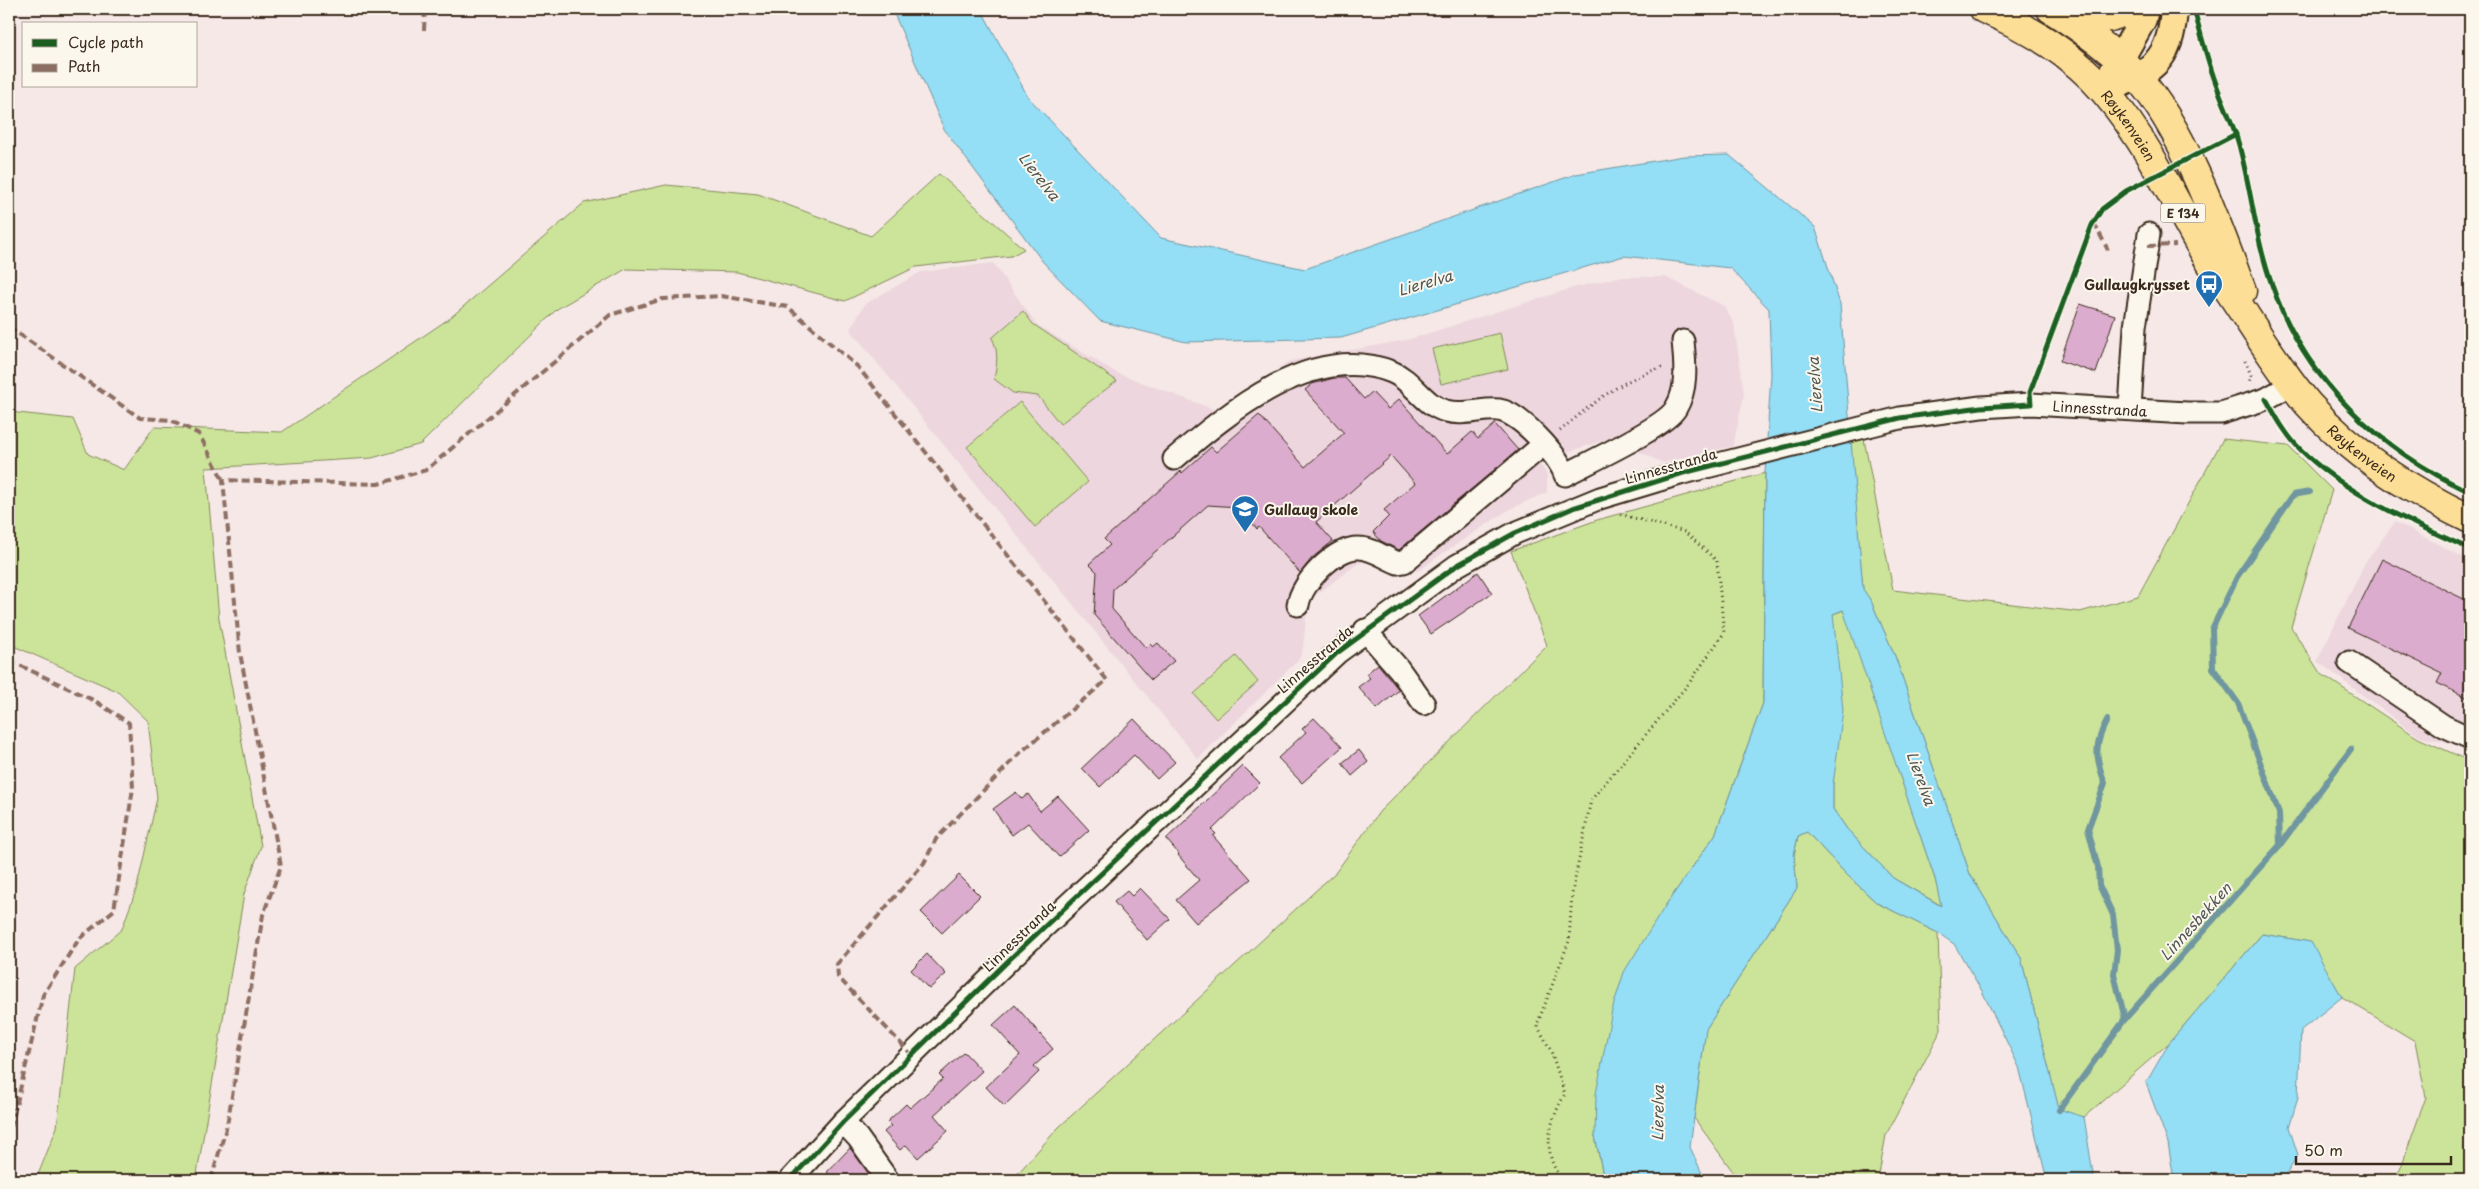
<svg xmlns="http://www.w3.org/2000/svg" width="2479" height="1189" font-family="'Playpen Sans',sans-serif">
	<rect width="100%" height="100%" fill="#f5e8e6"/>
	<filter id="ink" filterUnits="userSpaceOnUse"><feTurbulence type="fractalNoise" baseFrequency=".02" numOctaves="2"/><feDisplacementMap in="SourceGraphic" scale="10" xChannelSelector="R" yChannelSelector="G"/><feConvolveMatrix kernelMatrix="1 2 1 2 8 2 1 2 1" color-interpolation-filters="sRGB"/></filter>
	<g filter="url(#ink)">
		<g fill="#edd6de">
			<polygon points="993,263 1037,325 1117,373 1218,411 1290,361 1407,340 1573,288 1619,277 1665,277 1724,306 1734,324 1744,394 1733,446 1663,463 1611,438 1568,452 1559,447 1539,463 1547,475 1547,492 1510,509 1437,557 1420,570 1407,573 1378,559 1358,563 1319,593 1308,595 1303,649 1299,659 1198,759 850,329 865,304 921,272"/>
			<polygon points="2395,522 2470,561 2470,746 2419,737 2317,661 2365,563"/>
		</g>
		<g fill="#cce49a" stroke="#84875c">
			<polygon points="939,174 1024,249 1011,256 916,267 845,301 737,272 626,269 557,309 421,444 372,458 206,468 219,619 261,846 244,894 196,1180 36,1180 57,1127 75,969 122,929 137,887 157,798 148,721 117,691 9,644 9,412 73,419 88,454 124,470 154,427 282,432 450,318 584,203 666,185 758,194 871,236"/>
			<path d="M1023 311 1033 324 1117 381 1060 424 1038 396 1013 393 994 379C997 365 999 351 992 338Z"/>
			<polygon points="1500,333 1508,369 1441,384 1432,349"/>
			<polygon points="1020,402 1088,482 1035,527 967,447"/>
			<polygon points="1864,439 1893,590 2080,612 2138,596 2223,439 2288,446 2332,490 2291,627 2320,673 2418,738 2470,761 2470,1180 2390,1180 2400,1170 2426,1097 2415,1041 2342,997 2310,942 2262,934 2169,1043 2084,1117 2059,1110 2021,958 1970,874 1895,656 1871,601 1863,590 1850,442"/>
			<polygon points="1765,473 1763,703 1715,835 1665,906 1595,1136 1604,1180 1012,1180 1058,1128 1336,872 1380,811 1547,645 1511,551 1597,520"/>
			<polygon points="1844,610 1935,879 1942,906 1893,878 1847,829 1833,809 1833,614"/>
			<polygon points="1236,656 1258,682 1216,719 1194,694"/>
			<polygon points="1807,832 1845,873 1877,903 1938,933 1941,1030 1886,1135 1878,1180 1739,1180 1694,1118 1706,1029 1797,888 1794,855 1798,836"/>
		</g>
		<g fill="#94def6" stroke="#7096a0" fill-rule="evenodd">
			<path d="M892 9H981L1028 97 1161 238 1305 269 1576 174 1684 156 1729 155 1815 227 1840 304 1863 589 1871 601 1895 656 1970 874 2021 958 2059 1109 2084 1117 2094 1180H2047L2019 1067 1982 991 1954 944 1938 933 1877 903 1845 873 1807 832 1798 836 1794 855 1797 888 1706 1029 1690 1147 1705 1180H1604L1595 1136 1596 1094 1612 1010 1624 972 1665 906 1715 835 1763 703 1765 473 1771 374 1769 309 1730 268 1624 256 1341 338 1186 342 1100 321 1043 262 944 129ZM1843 610 1935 879 1941 906 1893 878 1847 829 1833 809V785L1843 710 1833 614Z"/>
			<polygon points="2262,934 2311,942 2342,997 2301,1030 2298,1098 2289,1127 2298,1155 2282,1180 2174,1180 2168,1143 2146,1083 2169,1043"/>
		</g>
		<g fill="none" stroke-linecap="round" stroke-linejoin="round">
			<g stroke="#7096a0" stroke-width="6">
				<path d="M2107 720C2094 745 2095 757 2105 783L2088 829 2098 867 2099 885 2113 915 2117 950 2114 974 2125 1019"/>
				<polyline points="2280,845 2279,813 2238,703 2213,668 2212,629 2237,577 2293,495 2310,492"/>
				<polyline points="2059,1110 2125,1019 2280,845 2351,749"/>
			</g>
		</g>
		<g fill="#dbaccd" stroke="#3b2a1e">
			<polygon points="2080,304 2115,315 2096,373 2060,361"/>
			<polygon points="1334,378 1345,378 1364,399 1372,392 1388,409 1399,399 1447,454 1472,432 1478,439 1495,424 1518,450 1399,550 1381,541 1373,532 1389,516 1384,510 1415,483 1391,456 1316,522 1333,541 1312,558 1300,573 1259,527 1257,529 1238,507 1208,505 1113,589 1112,609 1146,648 1150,644 1153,647 1158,643 1174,661 1151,680 1094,615 1097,572 1089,564 1110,545 1104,539 1181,471 1182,473 1211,447 1216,452 1259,415 1305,467 1344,433 1305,390 1312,384"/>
			<polygon points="2382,559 2470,602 2470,699 2437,683 2442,673 2348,628"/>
			<polygon points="1478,572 1492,593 1431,634 1418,616"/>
			<polygon points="1378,664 1399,690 1377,709 1358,687 1370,678 1366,674"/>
			<polygon points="1314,718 1342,747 1302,783 1278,758 1306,732 1302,729"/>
			<polygon points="1134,719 1175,762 1157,779 1134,755 1100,787 1082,768"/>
			<polygon points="1359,750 1368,762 1352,776 1342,763"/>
			<polygon points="1243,766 1260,783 1212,830 1216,834 1213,836 1251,879 1196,923 1176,900 1199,880 1178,855 1179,854 1166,839"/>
			<polygon points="1016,792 1022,799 1028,794 1040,811 1058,796 1089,830 1059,857 1028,823 1012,835 993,809"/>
			<polygon points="959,875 980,896 942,933 921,912"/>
			<polygon points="1140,888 1170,919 1147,940 1114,902 1127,891 1132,896"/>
			<polygon points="927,954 946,974 929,989 911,970"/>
			<polygon points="1015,1005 1053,1049 1034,1066 1039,1072 1004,1106 986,1087 1020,1055 993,1025"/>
			<polygon points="964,1052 982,1071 934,1115 948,1131 918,1158 906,1145 900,1150 884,1132 891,1126 887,1122 906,1104 910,1108 943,1079 939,1075"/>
			<polygon points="850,1148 869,1174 863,1180 836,1180 827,1172"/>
		</g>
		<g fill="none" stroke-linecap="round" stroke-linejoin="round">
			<g stroke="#3b2a1e" stroke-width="25">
				<g id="minor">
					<polyline points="2130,409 2135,327 2149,234"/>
					<path d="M1174 459C1229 412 1313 341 1392 372 1413 380 1423 405 1446 411 1463 416 1484 408 1499 410 1520 413 1559 456 1565 475 1587 463 1666 427 1676 408 1688 388 1685 363 1683 341"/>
					<path d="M1298 605C1301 583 1335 547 1359 548 1372 548 1385 558 1398 563L1404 562 1544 444"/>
					<polyline points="1365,630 1399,669 1424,704"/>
					<polyline points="2349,662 2444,726 2470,738"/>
					<polyline points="843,1122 858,1138 888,1180"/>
					<path id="s1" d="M790 1180 843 1122 1011 958 1337 653 1456 566 1515 533 1600 498 1683 473 1900 418 1981 407 2031 404 2187 413H2221L2266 399 2292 384"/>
				</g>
			</g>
			<g stroke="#3b2a1e" stroke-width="30">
				<g id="major">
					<polyline points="2109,79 2143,19 2145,9"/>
					<path d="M2103 90C2150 73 2171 63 2174 9"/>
				</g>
			</g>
			<g stroke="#3b2a1e" stroke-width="31">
				<g id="highway">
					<path id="s2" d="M1984 9C2022 25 2062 48 2092 78 2141 128 2169 192 2204 252 2217 274 2233 296 2247 318 2266 347 2285 377 2308 404 2353 455 2410 490 2470 519"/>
					<path d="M2051 9C2081 28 2113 50 2137 77 2183 128 2218 225 2242 291"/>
					<polyline points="2071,22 2110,17 2132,9"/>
				</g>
			</g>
			<g stroke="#3b2a1e" stroke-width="3" stroke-dasharray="1 4" stroke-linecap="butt">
				<polyline points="2245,361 2251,375 2249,383"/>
				<path d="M1560 431C1591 404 1623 378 1664 367"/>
				<path d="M1563 1180C1540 1153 1549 1122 1565 1094L1551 1051 1537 1025 1569 941 1572 894 1591 800 1690 682 1724 633 1717 561 1685 532 1620 514"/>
			</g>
			<use href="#minor" stroke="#fbf7ec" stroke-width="21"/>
			<use href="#major" stroke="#fcde96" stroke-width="26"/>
			<use href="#highway" stroke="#fcde96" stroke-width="28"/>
			<g stroke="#8d6e63" stroke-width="4" stroke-dasharray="8 4" stroke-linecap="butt">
				<polyline points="424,30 425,9"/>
				<polyline points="2094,223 2108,250"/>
				<polyline points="2148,246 2176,245"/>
				<polyline points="9,327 140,418 171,420 199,434 223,480"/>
				<polyline points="9,662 15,663 95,701 129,723 133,788 114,910 79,939 43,995 9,1135"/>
				<polyline points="211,1180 227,1125 263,915 281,866 240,653 223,480 378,484 426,470 610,315 663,299 721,296 788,307 858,367 1107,680 1021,752 936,839 924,863 837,964 838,977 912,1055"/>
			</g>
			<g stroke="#fbf7ec" stroke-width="8">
				<g id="cycleway">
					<path d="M2194 9C2200 32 2206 55 2214 78 2222 102 2234 124 2240 149 2252 194 2256 241 2272 285 2305 381 2380 450 2470 492"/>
					<path d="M2266 399C2276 417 2286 435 2300 449 2344 493 2414 524 2470 549"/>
					<polyline points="790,1180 843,1122 1011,958 1337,653 1456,566 1515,533 1573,508 1683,473 1900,418 1981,407 2031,404 2030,392 2092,225 2102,209 2126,191 2236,134"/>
				</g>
			</g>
			<use href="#cycleway" stroke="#1b5e20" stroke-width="5"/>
		</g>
	</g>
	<defs>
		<g id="bus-pin" transform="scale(1.4375)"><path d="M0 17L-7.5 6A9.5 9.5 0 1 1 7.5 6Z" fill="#1f6fb2" stroke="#fbf7ec"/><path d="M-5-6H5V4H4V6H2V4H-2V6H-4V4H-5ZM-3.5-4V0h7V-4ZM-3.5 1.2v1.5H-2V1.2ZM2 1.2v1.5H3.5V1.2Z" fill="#fff"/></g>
		<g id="school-pin" transform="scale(1.4375)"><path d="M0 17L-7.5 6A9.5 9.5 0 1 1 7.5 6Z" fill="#1f6fb2" stroke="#fbf7ec"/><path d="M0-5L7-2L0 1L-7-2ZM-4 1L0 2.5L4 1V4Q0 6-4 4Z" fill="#fff"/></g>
	</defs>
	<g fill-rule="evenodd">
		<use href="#bus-pin" x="2209" y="284"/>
		<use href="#school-pin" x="1245" y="509"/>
	</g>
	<g text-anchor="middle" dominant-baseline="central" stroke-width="4" stroke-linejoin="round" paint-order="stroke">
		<rect fill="#fbf7ec" stroke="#75685c" stroke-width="1" x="2160.5" y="203.5" width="45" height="19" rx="4"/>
		<g font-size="12" font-weight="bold" fill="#3b2a1e">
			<text x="2183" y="213">E 134</text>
		</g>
		<g font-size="14" fill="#3b2a1e" stroke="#fbf7ec">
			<text stroke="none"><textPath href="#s2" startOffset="189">Røykenveien</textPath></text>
			<text stroke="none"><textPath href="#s1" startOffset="1578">Linnesstranda</textPath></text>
			<text stroke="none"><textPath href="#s2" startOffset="594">Røykenveien</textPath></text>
			<text transform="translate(1671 466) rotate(-16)">Linnesstranda</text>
			<text transform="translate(1315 659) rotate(-41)">Linnesstranda</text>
			<text transform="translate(1019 936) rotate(-44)">Linnesstranda</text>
		</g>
		<g font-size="14" font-weight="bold" fill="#3b2a1e" stroke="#fbf7ec" text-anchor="end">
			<text x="2190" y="284">Gullaugkrysset</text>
			<text x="1264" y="509" text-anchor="start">Gullaug skole</text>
		</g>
		<g font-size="15" font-style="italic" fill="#515754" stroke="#fbf7ec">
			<text transform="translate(1040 176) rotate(52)">Lierelva</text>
			<text transform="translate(1425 282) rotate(-16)">Lierelva</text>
			<text transform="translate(1814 385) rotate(-94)">Lierelva</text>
			<text transform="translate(1922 778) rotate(70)">Lierelva</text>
			<text transform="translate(2195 921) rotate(-48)">Linnesbekken</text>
			<text transform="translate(1657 1113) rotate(-89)">Lierelva</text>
		</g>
	</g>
	<rect width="2479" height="1189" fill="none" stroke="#fbf7ec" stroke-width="30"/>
	<rect x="15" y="15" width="2449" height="1159" fill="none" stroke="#3b2a1e" stroke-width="2" filter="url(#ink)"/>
	<rect x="22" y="22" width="175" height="65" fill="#fbf7ec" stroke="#aea59a"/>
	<rect x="32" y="39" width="25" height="8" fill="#1b5e20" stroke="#aea59a"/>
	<text x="68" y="48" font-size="15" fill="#3b2a1e">Cycle path</text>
	<rect x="32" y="64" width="25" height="8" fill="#8d6e63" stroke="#aea59a"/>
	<text x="68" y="72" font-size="15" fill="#3b2a1e">Path</text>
	<path d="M2296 1156v8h155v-8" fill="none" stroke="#3b2a1e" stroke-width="2.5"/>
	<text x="2304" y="1156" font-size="15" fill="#3b2a1e" stroke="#fbf7ec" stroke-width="4" paint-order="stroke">50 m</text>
</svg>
